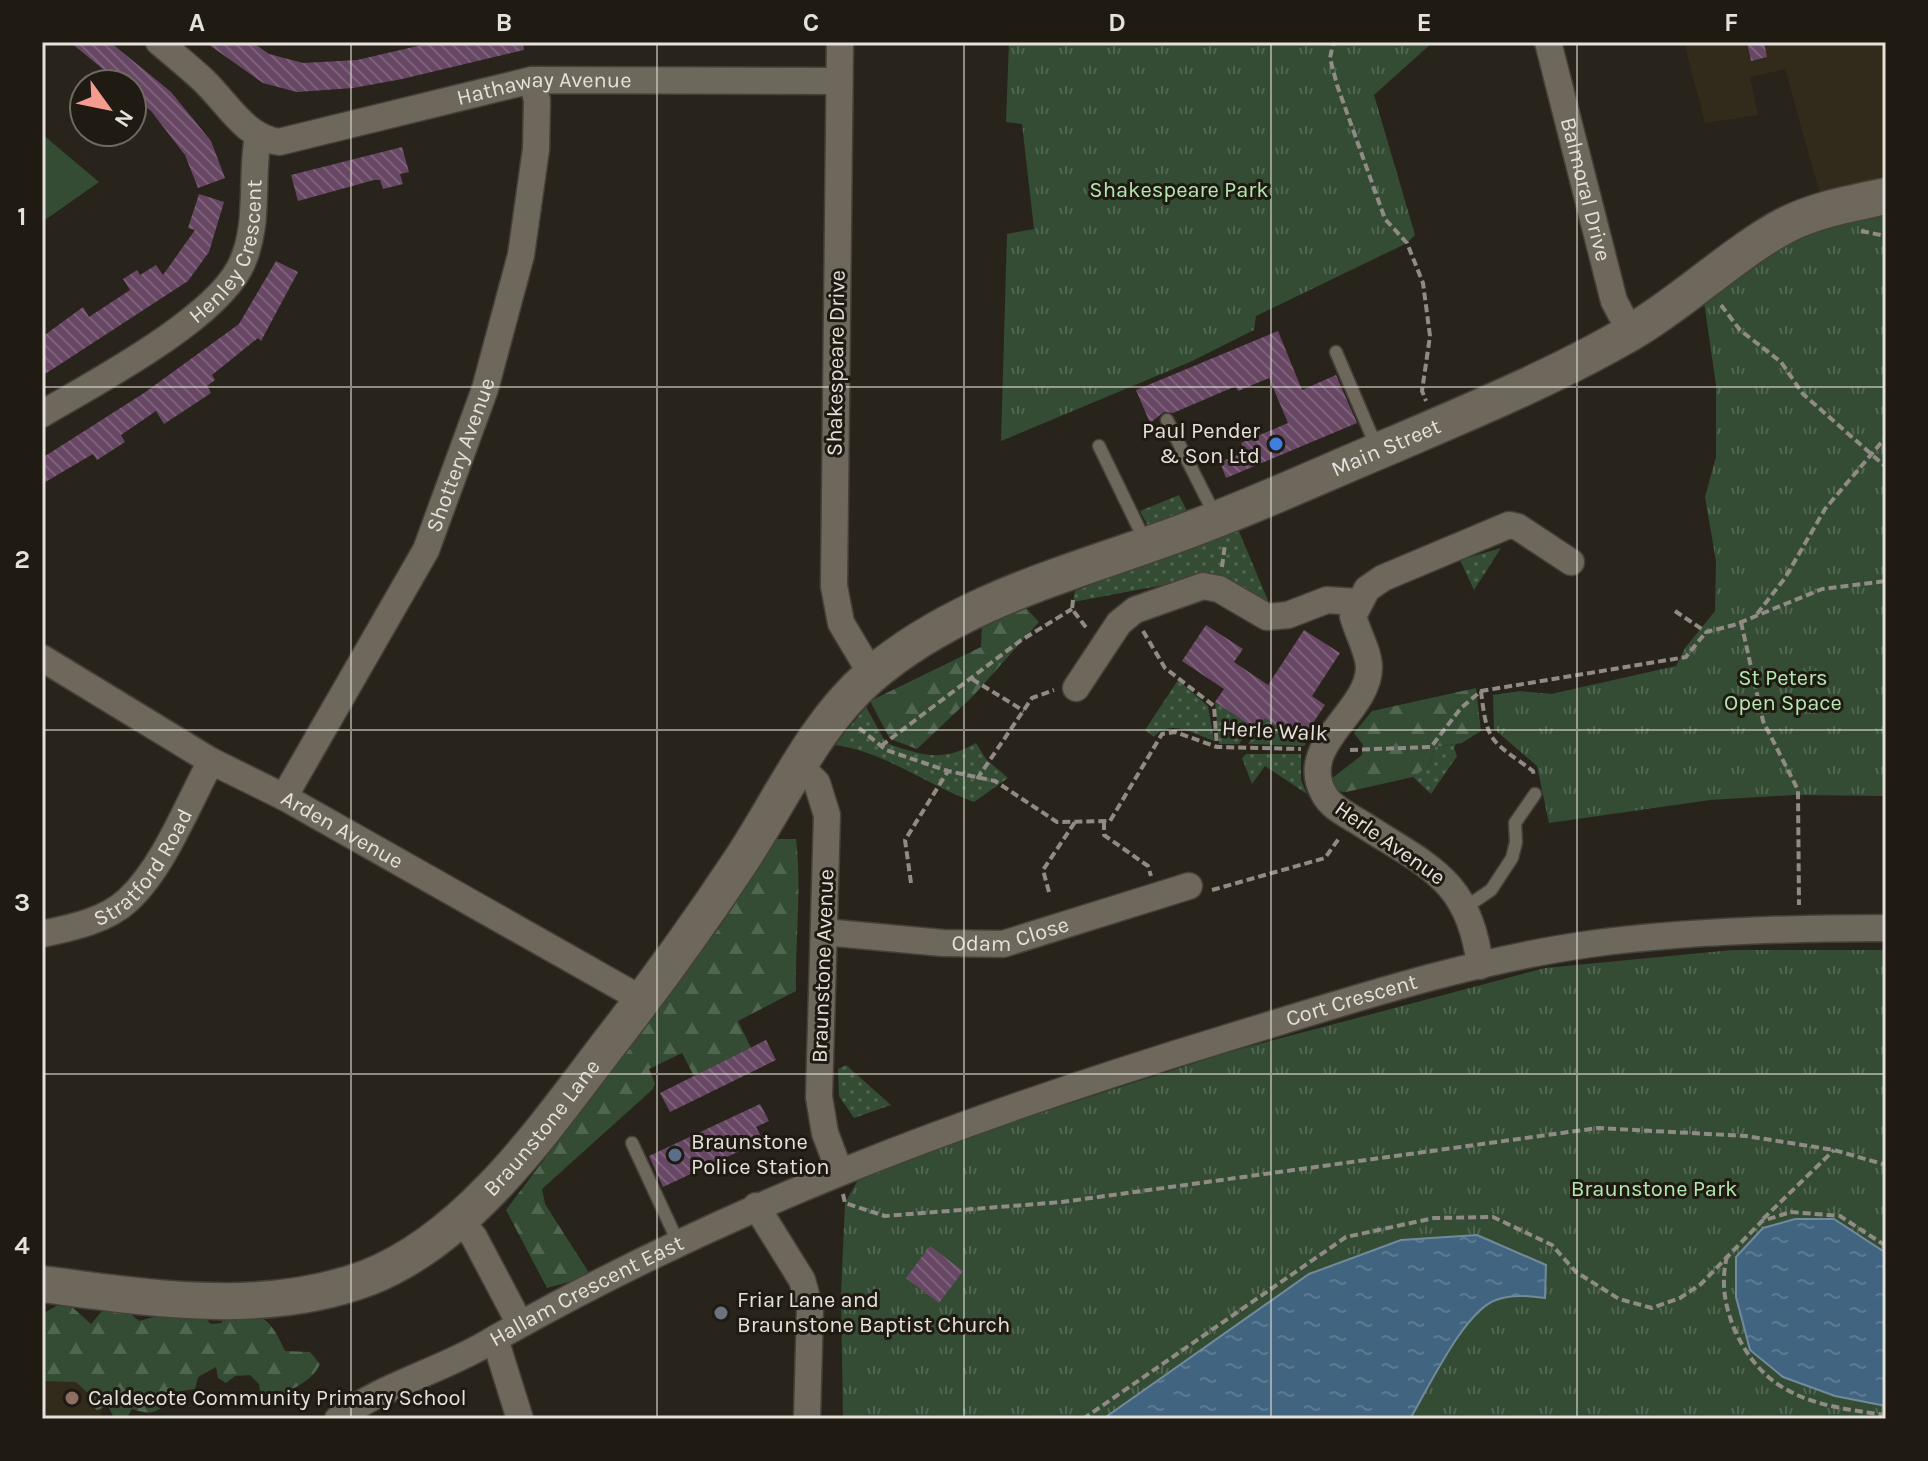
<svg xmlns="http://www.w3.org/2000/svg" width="1928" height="1461" font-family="Karla,sans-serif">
	<defs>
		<pattern id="grass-dots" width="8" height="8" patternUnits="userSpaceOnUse" patternTransform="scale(2)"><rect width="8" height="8" fill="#334c33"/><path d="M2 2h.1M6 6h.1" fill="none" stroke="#506650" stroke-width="1.8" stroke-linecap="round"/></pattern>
		<pattern id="forest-firs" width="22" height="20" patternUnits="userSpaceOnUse" patternTransform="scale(2)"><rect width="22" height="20" fill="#334c33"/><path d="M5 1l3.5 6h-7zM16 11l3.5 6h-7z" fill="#506650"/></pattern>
		<pattern id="park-tufts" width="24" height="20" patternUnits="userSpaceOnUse" patternTransform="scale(2)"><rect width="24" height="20" fill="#334c33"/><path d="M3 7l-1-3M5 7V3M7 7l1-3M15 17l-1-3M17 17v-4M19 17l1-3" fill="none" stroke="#506650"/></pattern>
		<pattern id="water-ripples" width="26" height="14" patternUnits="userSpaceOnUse" patternTransform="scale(2)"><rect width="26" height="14" fill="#416581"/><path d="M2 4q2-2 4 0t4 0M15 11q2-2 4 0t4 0" fill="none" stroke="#5c7b92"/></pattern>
		<pattern id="building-back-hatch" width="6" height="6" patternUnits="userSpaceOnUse" patternTransform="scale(2)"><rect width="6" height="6" fill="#674764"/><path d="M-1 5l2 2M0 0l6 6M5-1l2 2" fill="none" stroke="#7d617a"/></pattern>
	</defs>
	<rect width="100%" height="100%" fill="#29241b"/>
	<g fill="#322a1b">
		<polygon points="1684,42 1882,42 1886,76 1886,180 1820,194 1785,69 1750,77 1758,115 1705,123"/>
		<polygon points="42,1375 104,1378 101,1419 42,1419"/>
	</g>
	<g fill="url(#grass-dots)">
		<polygon points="1179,495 1188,513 1149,528 1140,511"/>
		<polygon points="1238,529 1269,603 1227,577 1206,577 1073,602 1075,591"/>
		<polygon points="1501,548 1474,590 1460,560"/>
		<path d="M1178 680 1208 706 1214 741C1194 734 1170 718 1154 737L1145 730Z"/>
		<polygon points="1215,702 1251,726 1239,744 1219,744"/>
		<path d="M866 707 886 743C921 755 941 763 976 743L986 759 1008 778 974 802C926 785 886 752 835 745Z"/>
		<polygon points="1265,717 1306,744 1304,746 1248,744"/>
		<polygon points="1456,744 1454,748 1457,756 1431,794 1413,777 1429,766 1435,747"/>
		<polygon points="1246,754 1301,754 1301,780 1307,794 1265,766 1252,784 1242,758"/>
		<polygon points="846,1065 891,1105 854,1118 839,1096 838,1069"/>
	</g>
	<g fill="url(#forest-firs)">
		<polygon points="1024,606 1039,622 973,696 917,749 890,739 870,701 981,647 982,622"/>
		<polygon points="1476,688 1481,731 1462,743 1435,747 1429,766 1413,777 1346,792 1336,791 1331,779 1362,755 1363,745 1354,733 1372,711"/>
		<path d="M776 839H796C802 889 795 940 796 991L738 1021 751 1048 694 1076 682 1053 649 1069 655 1083 653 1089 542 1189 545 1204 591 1276 547 1288 506 1210 719 928Z"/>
		<path d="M60 1304 72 1307 91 1324 108 1304 126 1310 139 1321 183 1309 197 1310 211 1324 221 1323 229 1311C261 1308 273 1323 285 1351L310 1352 320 1364C311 1384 290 1387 275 1402L261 1399 259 1384 250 1375 235 1376 226 1383 218 1378 216 1367 198 1377 195 1389 169 1393 170 1400C157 1414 150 1415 132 1409L126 1419H110L113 1416 108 1406 97 1410 91 1405 89 1394 76 1382 42 1381V1314Z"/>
	</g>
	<g fill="url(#park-tufts)">
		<polygon points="1009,42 1433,42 1374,95 1415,235 1407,243 1256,316 1254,330 1190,362 1001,441 1007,234 1034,229 1022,124 1006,122"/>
		<polygon points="1886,212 1886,796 1794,795 1710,800 1549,823 1537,766 1494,729 1493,695 1520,691 1551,694 1676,666 1685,648 1715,611 1716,561 1705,497 1716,457 1716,385 1704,302 1784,241 1815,227"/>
		<polygon points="1732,950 1886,950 1886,1419 843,1419 841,1294 845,1203 859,1178 953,1141 1229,1052 1545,968"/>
	</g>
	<polygon fill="#334c33" points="42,134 99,182 42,222"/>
	<g fill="url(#water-ripples)" stroke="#728a9c" stroke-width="2">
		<polygon points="1795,1219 1834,1219 1886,1253 1886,1406 1835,1396 1783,1377 1750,1350 1736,1297 1736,1257 1763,1228"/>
		<path d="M1477 1235 1546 1265 1545 1298C1529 1296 1512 1294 1496 1300 1464 1311 1428 1389 1410 1419H1103L1309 1274 1401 1240Z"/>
	</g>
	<g fill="url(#building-back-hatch)">
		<polygon points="70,42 110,42 171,92 211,141 225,178 198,188 185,155 151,111 132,96 132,84 121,84"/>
		<polygon points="205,42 252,42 269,54 303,63 357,60 435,42 523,42 524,50 402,79 353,88 297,92 263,83"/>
		<polygon points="1747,42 1764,42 1767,57 1751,61"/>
		<polygon points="402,147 409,172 400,174 403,184 383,189 380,180 374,180 298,201 291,175"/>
		<polygon points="199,194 224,202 209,252 188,281 42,376 42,337 83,307 89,317 130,290 123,279 137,270 140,275 156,265 163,275 195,230 188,228"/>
		<polygon points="276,261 298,272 261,341 258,338 212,375 215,380 207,386 211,393 164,424 156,411 121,435 125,442 97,460 93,454 42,484 42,458 144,393 239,324"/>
		<polygon points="1278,331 1302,390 1336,375 1357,423 1226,478 1220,462 1245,452 1241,443 1288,423 1269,378 1238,391 1236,386 1173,413 1164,412 1150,423 1136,390"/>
		<polygon points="1206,625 1243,649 1234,662 1268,685 1304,630 1340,653 1312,696 1325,705 1301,741 1265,718 1257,730 1215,702 1224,689 1182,661"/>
		<polygon points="766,1040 776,1060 670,1112 660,1093"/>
		<polygon points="760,1104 769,1121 756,1127 763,1140 663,1187 649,1156"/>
		<polygon points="930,1246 963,1271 939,1303 906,1278"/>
	</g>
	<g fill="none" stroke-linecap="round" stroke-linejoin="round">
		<g stroke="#454139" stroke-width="15">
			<g id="lane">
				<polyline points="1336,352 1377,448"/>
				<polyline points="1167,420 1216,517"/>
				<polyline points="1099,446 1146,543"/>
				<polyline points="1466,907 1491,890 1512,858 1516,842 1515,823 1535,794"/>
				<polyline points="632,1143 678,1242"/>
			</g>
		</g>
		<g stroke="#454139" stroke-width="29">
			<g id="street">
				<path id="s1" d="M159 42C173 54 188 66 202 79 227 102 244 137 279 142L532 80 839 81"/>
				<polyline points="840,42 834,586 841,623 872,675"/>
				<path id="s2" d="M1548 42 1614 301 1631 333"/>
				<path id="s3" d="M42 414C96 382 210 322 239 269 261 228 250 179 258 136"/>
				<path id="s4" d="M42 658 211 761 284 797 643 1000"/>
				<polyline points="1076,688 1119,623 1135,610 1203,586 1219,589 1267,617 1288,615 1327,600 1357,602"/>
				<polyline points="801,767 817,783 827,815 819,1097 825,1133 839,1170"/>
				<path id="s5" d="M284 797 426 550 485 389 521 255 536 149 537 100 532 80"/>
				<path id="s6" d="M824 932 943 943 1003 944 1189 886"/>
				<path id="s7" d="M42 934C70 928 106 921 128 900 163 868 188 804 211 761"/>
				<path d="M1480 966C1470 880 1429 867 1362 824 1350 816 1331 808 1324 794 1296 745 1368 713 1369 668 1369 652 1357 632 1353 616L1367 589 1383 578 1509 525 1518 527 1571 562"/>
				<polyline points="756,1206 802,1280 810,1309 807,1419"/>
				<polyline points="460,1221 474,1237 520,1324"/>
				<polyline points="495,1339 520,1419"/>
				<path id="s8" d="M338 1419C381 1386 437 1372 484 1345 724 1207 967 1117 1230 1037 1348 1001 1468 961 1590 944 1688 931 1787 928 1886 928"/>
			</g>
		</g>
		<g stroke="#454139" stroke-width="39">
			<g id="secondary">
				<path id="s9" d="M42 1284C148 1298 263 1317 367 1278 468 1239 544 1129 608 1045 654 986 699 924 740 862 781 800 814 725 869 677 959 599 1077 572 1186 531 1257 505 1325 473 1395 444 1474 410 1556 376 1630 333 1684 302 1735 251 1788 224 1819 209 1853 203 1886 196"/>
			</g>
		</g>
		<g stroke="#908b84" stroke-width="4" stroke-dasharray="8 4" stroke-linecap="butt">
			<polyline points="1339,42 1333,44 1330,58 1337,85 1385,219 1407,243 1423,283 1430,336 1422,391 1426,401"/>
			<polyline points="1861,231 1886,236"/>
			<polyline points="1721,305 1740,330 1781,362 1803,394 1886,467"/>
			<polyline points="1222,567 1225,544"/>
			<polyline points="1073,600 1072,609 1088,630"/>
			<polyline points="1675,611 1706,632 1734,625 1822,589 1886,581"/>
			<polyline points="1757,614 1785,578 1825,509 1886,437"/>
			<polyline points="1741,622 1763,721 1798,790 1799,905"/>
			<polyline points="1143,631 1165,668 1214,706 1217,747"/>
			<polyline points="972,679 1024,711"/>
			<path d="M1481 691C1487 744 1491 740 1533 771L1534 777"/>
			<polyline points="859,728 886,750 948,771 995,781 1057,822 1110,821 1162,734 1175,732 1217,747 1301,749"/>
			<polyline points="881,746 1020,641 1072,609"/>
			<polyline points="1350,750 1431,747 1461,708 1481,691 1686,657 1706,632"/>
			<polyline points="977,779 1032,698 1054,690"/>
			<polyline points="1104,822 1104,835 1148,866 1151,876"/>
			<polyline points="911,883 905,840 948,771"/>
			<polyline points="1212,890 1325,858 1340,837"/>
			<polyline points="1049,892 1043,870 1075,822"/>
			<polyline points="843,1194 845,1203 885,1216 1062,1202 1598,1128 1746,1136 1834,1150 1886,1165"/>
			<polyline points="1763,1219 1834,1150"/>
			<path d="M1727 1256C1721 1281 1724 1304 1734 1328 1764 1398 1818 1406 1886 1415"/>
			<polyline points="1083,1419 1346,1237 1434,1218 1493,1217 1552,1245 1576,1272 1619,1299 1652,1308 1680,1298 1701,1284 1762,1221 1791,1212 1840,1216 1886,1246"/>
		</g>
		<use href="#lane" stroke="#6d675c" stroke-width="12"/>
		<use href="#street" stroke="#6d675c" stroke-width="26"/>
		<use href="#secondary" stroke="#6d675c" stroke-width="36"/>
	</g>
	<path fill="none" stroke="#e5e1db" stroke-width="2" stroke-opacity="0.55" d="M351 42V1419M657 42V1419M964 42V1419M1271 42V1419M1577 42V1419M42 387H1886M42 730H1886M42 1074H1886"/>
	<circle fill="#3f7fe0" stroke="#201b12" stroke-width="3" cx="1276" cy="444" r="8"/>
	<circle fill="#5c6f8a" stroke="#201b12" stroke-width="3" cx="675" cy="1155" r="8"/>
	<circle fill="#6b7280" stroke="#201b12" stroke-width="3" cx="721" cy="1313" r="8"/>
	<circle fill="#8d6e63" stroke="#201b12" stroke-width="3" cx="72" cy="1398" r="8"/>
	<g text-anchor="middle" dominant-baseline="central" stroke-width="6" stroke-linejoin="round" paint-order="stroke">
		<g font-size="22" fill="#e5e1db" stroke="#201b12">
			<text stroke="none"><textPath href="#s1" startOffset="430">Hathaway Avenue</textPath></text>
			<text stroke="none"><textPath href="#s2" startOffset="152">Balmoral Drive</textPath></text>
			<text stroke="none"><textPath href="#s3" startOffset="258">Henley Crescent</textPath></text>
			<text transform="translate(836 363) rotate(-89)">Shakespeare Drive</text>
			<text stroke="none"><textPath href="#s9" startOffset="1688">Main Street</textPath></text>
			<text stroke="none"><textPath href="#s5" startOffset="386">Shottery Avenue</textPath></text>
			<text transform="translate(1275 731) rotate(3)">Herle Walk</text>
			<text stroke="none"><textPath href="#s4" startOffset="346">Arden Avenue</textPath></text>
			<text transform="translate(1390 843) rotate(35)">Herle Avenue</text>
			<text stroke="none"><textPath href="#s7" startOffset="128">Stratford Road</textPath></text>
			<text stroke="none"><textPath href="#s6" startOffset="188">Odam Close</textPath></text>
			<text transform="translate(823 966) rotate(-88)">Braunstone Avenue</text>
			<text stroke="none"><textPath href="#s8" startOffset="1100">Cort Crescent</textPath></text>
			<text stroke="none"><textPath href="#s9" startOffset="562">Braunstone Lane</textPath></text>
			<text stroke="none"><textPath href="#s8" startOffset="280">Hallam Crescent East</textPath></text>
		</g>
		<g font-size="22" fill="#b3e8b2" stroke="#201b12">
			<text x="1179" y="190">Shakespeare Park</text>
			<text x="1783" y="678">St Peters<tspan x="1783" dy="25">Open Space</tspan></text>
			<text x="1654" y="1189">Braunstone Park</text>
		</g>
		<g font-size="22" fill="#e5e1db" stroke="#201b12" text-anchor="start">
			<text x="1260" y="431" text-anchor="end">Paul Pender<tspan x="1260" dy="25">&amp; Son Ltd</tspan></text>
			<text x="691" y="1142">Braunstone<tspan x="691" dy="25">Police Station</tspan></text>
			<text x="737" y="1300">Friar Lane and<tspan x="737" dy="25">Braunstone Baptist Church</tspan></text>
			<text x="88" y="1398">Caldecote Community Primary School</text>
		</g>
	</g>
	<rect width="1928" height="1461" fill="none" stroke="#201b12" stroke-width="88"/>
	<g transform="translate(108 108) rotate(123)"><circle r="38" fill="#201b12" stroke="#6f6a62" stroke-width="2"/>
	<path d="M0-6L14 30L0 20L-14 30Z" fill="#f59c91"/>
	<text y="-12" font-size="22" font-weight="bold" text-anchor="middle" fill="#e5e1db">N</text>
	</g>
	<rect x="44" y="44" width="1840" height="1373" fill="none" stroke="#e5e1db" stroke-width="3"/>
	<g font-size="26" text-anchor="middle" font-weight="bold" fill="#e5e1db">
		<text x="197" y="31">A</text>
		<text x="504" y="31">B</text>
		<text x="811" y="31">C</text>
		<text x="1117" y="31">D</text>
		<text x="1424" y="31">E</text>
		<text x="1731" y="31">F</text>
		<text x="22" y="225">1</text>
		<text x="22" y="568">2</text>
		<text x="22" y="911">3</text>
		<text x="22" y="1254">4</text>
	</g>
</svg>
